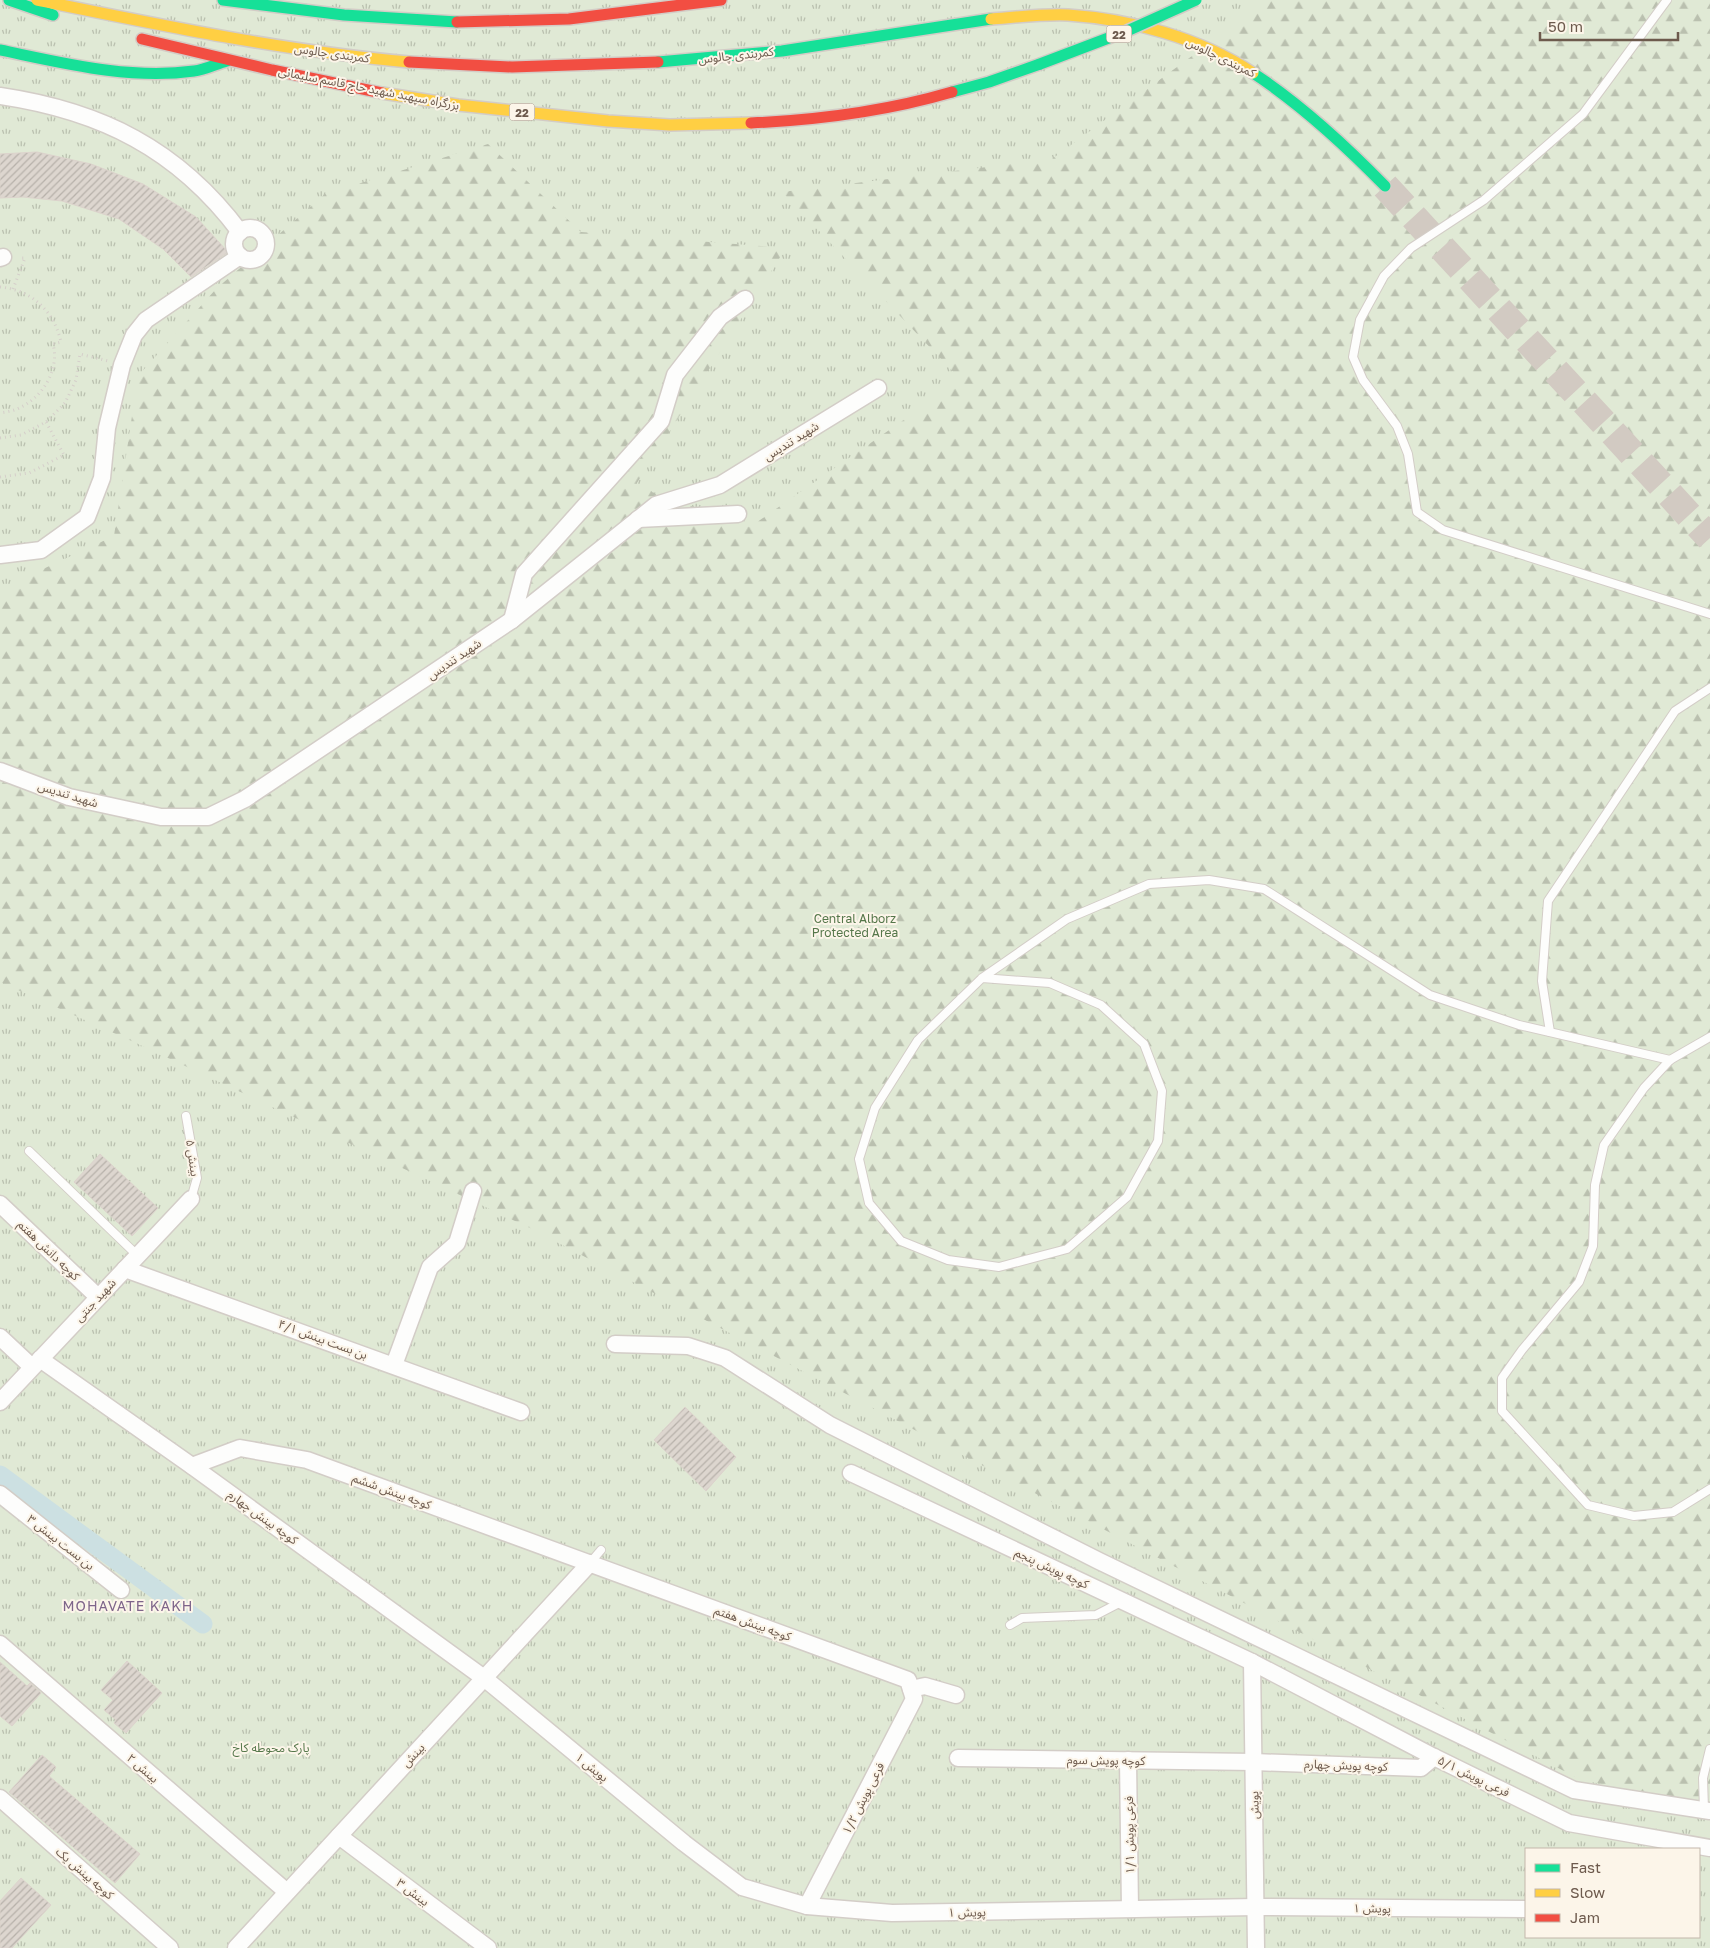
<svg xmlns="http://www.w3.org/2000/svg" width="1710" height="1948" font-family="'Golos Text','Noto Sans Arabic',sans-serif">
	<defs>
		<pattern id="grass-tufts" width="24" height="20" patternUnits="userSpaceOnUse" patternTransform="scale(1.25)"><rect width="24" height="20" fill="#e0e9d5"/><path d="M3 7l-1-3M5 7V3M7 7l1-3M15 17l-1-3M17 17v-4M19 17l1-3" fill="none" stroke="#bac0af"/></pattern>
		<pattern id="forest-firs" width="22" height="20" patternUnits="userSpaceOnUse" patternTransform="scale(1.25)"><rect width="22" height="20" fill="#e0e9d5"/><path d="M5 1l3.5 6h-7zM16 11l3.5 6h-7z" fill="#bac0af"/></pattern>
		<pattern id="building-hatch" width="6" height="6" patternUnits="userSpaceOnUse" patternTransform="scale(1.25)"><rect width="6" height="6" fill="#ddd6cf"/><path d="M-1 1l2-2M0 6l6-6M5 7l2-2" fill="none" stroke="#b7b1aa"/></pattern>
	</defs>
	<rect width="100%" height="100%" fill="#f4f0e9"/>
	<path fill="url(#grass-tufts)" fill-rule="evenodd" d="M0 0H1710V1948H0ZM1526 1849H1699V1937H1526Z"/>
	<polygon fill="url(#forest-firs)" points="1268,0 1710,0 1710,1805 1581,1780 530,1228 136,1043 0,982 0,589 114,536 138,376 216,289 325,194 488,144 581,232 786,248 635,486 750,527 961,380 782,192 1052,159"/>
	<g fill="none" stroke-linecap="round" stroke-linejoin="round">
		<polyline stroke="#cce0e2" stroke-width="19" points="0,1475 203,1624"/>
	</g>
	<g fill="url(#building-hatch)" stroke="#dcd3cc">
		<polygon points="37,152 91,164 143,184 196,217 228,252 191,277 163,249 119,219 62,201 23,197 0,198 0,154"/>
		<polygon points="100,1154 158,1208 132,1236 74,1182"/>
		<polygon points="685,1407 736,1457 706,1491 654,1440"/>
		<polygon points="127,1661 162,1693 126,1733 114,1723 116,1720 104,1710 113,1700 101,1690"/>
		<polygon points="0,1662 27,1686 30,1683 41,1693 12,1726 0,1716"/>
		<polygon points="42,1755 56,1767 49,1776 140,1854 115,1883 9,1792"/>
		<polygon points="21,1878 51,1905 12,1948 0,1948 0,1901"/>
	</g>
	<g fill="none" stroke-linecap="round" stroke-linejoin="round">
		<polyline stroke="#d2cac2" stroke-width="28" stroke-dasharray="28 14" stroke-linecap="butt" points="1385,186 1710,538"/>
		<g stroke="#d3cdc7" stroke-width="10">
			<g id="lane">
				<polyline points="1667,0 1583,114 1484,200 1411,248 1384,276 1360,320 1353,357 1363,380 1397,426 1408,454 1417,512 1443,530 1710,614"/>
				<polyline points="982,978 1050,983 1101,1005 1144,1044 1162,1091 1158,1141 1127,1197 1067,1249 999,1267 948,1260 901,1241 869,1203 859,1159 875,1108 918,1040 982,978 1067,919 1149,884 1209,880 1264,889 1430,995 1519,1025 1670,1060"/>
				<polyline points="1550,1032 1542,981 1548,901 1675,711 1710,688"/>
				<polyline points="1710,1037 1670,1060 1644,1088 1604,1145 1595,1185 1593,1246 1579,1282 1522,1350 1502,1378 1502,1411 1588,1505 1634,1516 1673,1512 1710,1489"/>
				<polyline points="186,1116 197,1178 191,1199"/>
				<polyline points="29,1151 137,1255"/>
				<polyline points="590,1563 601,1550"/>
				<polyline points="1010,1625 1022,1618 1096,1615 1123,1601"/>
				<polyline points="1704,1809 1703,1778 1710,1749"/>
			</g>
		</g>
		<g stroke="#d3cdc7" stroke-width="19">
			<g id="street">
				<path d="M0 96C101 111 178 149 240 232"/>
				<circle cx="250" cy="244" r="16"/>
				<polyline points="0,258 3,257"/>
				<polyline points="638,519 738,514"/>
				<polyline points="0,555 41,550 87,517 102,478 107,428 122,365 134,335 146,320 240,256"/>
				<polyline points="512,620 524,574 661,421 675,375 720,317 745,299"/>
				<polyline points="0,771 69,797 161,817 208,817 245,799 512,620 656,505 720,485 878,388"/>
				<polyline points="0,1204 98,1297"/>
				<polyline points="125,1269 521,1412"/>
				<polyline points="0,1337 32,1367"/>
				<polyline points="615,1344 688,1346 725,1358 830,1425 1099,1561 1574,1790 1710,1811"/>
				<polyline points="40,1359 192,1466 484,1678 684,1843 742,1887 807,1906 892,1913 1256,1907 1526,1909"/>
				<polyline points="394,1365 430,1267 457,1243 473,1191"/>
				<polyline points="0,1402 191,1199"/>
				<polyline points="192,1466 240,1448 307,1460 908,1680 914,1699 807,1906"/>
				<polyline points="851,1473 1252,1662 1434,1757 1569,1823 1710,1848"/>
				<polyline points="0,1494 121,1590"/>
				<polyline points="0,1644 287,1892"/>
				<polyline points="1252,1662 1256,1948"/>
				<polyline points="911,1689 925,1686 956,1695"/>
				<polyline points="958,1758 1254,1762 1421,1768 1434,1757"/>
				<polyline points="1128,1760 1130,1909"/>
				<polyline points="0,1798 170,1948"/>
				<polyline points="339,1836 488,1948"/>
				<polyline points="236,1948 590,1563"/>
			</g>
		</g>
		<g stroke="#d3ccc6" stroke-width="14">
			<g id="fast">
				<polyline points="9,0 53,15"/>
				<polyline points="223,0 344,15 457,22"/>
				<path d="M0 50C63 63 129 80 194 71 205 70 216 64 227 61"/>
				<polyline points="658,62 782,51 991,19"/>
				<path d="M1253 73C1302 105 1344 144 1385 186"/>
				<polyline points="952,92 989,82 1040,64"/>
			</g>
		</g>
		<g stroke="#d3ccc6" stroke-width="14">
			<g id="slow">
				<path d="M37 0C160 25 284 51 409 62"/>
				<path d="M991 19C1017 17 1042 14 1068 15 1130 19 1200 38 1253 73"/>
				<polyline points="382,93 458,105 608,121 670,125 751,123"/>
			</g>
		</g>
		<g stroke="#d3ccc6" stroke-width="14">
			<g id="jam">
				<polyline points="457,22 569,19 721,0"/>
				<polyline points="142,39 272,70 382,93"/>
				<polyline points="409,62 512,67 658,62"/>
				<path d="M751 123C818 120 887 111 952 92"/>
			</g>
		</g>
		<g stroke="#d5cfca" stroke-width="3" stroke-dasharray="1 4" stroke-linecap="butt">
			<path d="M0 287C32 290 54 311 61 342L53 344C60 370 42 398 19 408 13 411 6 412 0 413"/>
			<polyline points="13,289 25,258 20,258"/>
			<polyline points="0,438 21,435 46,422 65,403 76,380 80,354 108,361"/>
			<polyline points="0,477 29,473 64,455 46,422"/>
		</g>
		<use href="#lane" stroke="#fdfdfc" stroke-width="8"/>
		<use href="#street" stroke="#fdfdfc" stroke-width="16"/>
		<use href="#fast" stroke="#16e098" stroke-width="11"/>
		<use href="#slow" stroke="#ffcf43" stroke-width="11"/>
		<use href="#jam" stroke="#f24e42" stroke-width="11"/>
		<g stroke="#d3ccc6" stroke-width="14" stroke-linecap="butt">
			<polyline id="fast-bridge" points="1040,64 1127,31 1196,0"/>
		</g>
		<use href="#fast-bridge" stroke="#16e098" stroke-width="11"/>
	</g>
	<g text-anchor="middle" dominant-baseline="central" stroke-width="4" stroke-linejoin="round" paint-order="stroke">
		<g fill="#fcf5e9" stroke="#98887c" stroke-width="1">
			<rect x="1106.5" y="25.5" width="25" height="17" rx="4"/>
			<rect x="509.5" y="103.5" width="25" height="17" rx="4"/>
		</g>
		<g font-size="11" font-weight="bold" fill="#6d5a4d">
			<text x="1119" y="34">22</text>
			<text x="522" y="112">22</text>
		</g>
		<g font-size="12" fill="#6d5a4d" stroke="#fcf5e9">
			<text transform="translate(332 53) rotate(8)">کمربندی چالوس</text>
			<text transform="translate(736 55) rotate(-6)">کمربندی چالوس</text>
			<text transform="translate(1221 57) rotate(26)">کمربندی چالوس</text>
			<text transform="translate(369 88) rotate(11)">بزرگراه سپهبد شهید حاج قاسم سلیمانی</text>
			<text transform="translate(791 441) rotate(-32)">شهید تندیس</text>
			<text transform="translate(454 659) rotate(-34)">شهید تندیس</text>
			<text transform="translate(68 794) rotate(17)">شهید تندیس</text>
			<text transform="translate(193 1158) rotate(82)">بینش ۵</text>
			<text transform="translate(49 1250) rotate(44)">کوچه دانش هفتم</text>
			<text transform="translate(95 1300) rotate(-47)">شهید جنتی</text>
			<text transform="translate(323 1339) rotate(20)">بن بست بینش ۴/۱</text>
			<text transform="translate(392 1491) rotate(20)">کوچه بینش ششم</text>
			<text transform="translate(263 1517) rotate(36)">کوچه بینش چهارم</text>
			<text transform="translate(61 1542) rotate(38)">بن بست بینش ۳</text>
			<text transform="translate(1052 1568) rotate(25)">کوچه پویش پنجم</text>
			<text transform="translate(753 1623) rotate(20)">کوچه بینش هفتم</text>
			<text transform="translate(413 1755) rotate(-47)">بینش</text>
			<text transform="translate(1106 1760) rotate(1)">کوچه پویش سوم</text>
			<text transform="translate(1346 1765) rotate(2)">کوچه پویش چهارم</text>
			<text transform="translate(592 1767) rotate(39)">پویش ۱</text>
			<text transform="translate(143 1768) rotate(41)">بینش ۲</text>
			<text transform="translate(1474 1776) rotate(26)">فرعی پویش ۵/۱</text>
			<text transform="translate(863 1798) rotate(-63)">فرعی پویش ۱/۲</text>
			<text transform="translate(1254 1805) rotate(-91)">پویش</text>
			<text transform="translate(1129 1835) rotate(-91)">فرعی پویش ۱/۱</text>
			<text transform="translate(85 1873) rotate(41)">کوچه بینش یک</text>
			<text transform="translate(413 1892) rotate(37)">بینش ۳</text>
			<text transform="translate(1372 1908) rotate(1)">پویش ۱</text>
			<text transform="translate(967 1912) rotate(-1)">پویش ۱</text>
		</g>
		<g font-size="12" fill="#55774a" stroke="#fcf5e9">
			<text x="855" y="918">Central Alborz<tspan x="855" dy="14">Protected Area</tspan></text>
			<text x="271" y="1747">پارک محوطه کاخ</text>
		</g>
		<g font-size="14" letter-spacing="1" fill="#7e658a" stroke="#fcf5e9">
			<text x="128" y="1605">MOHAVATE KAKH</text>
		</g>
	</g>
	<rect x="1525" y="1848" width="175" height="90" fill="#fcf5e9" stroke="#c3b7ab"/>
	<rect x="1535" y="1864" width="25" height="8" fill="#16e098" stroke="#c3b7ab"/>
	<text x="1570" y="1873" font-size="15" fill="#6d5a4d">Fast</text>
	<rect x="1535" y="1889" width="25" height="8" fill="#ffcf43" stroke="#c3b7ab"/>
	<text x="1570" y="1898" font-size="15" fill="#6d5a4d">Slow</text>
	<rect x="1535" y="1914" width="25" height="8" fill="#f24e42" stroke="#c3b7ab"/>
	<text x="1570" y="1923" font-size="15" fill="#6d5a4d">Jam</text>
	<path d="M1540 32v8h138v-8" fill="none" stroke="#6d5a4d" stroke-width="2.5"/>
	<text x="1548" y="32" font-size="15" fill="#6d5a4d" stroke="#fcf5e9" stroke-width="4" paint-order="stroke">50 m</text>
</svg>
